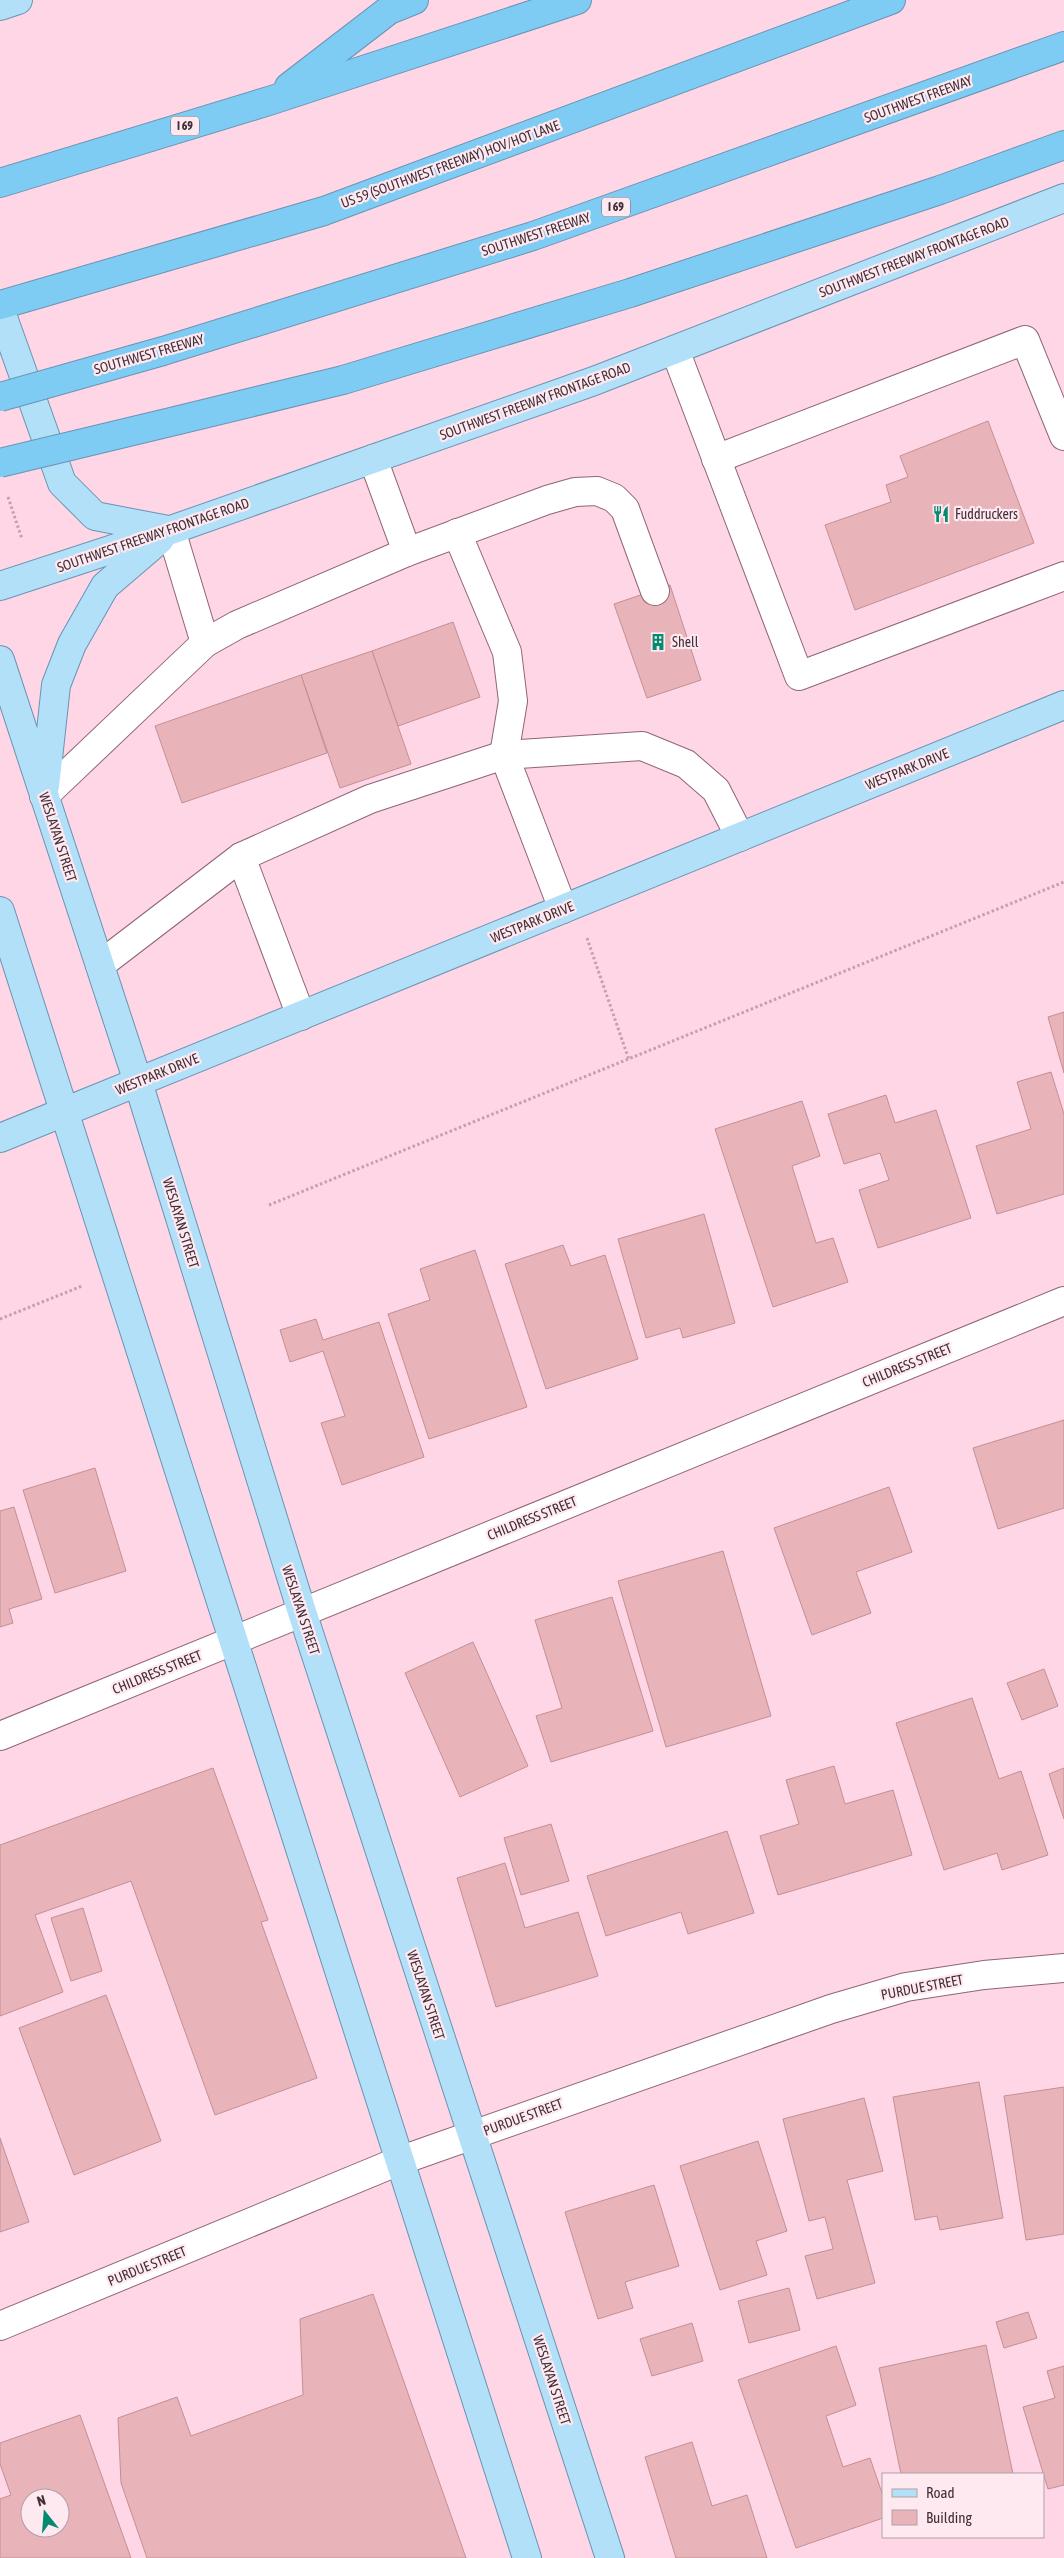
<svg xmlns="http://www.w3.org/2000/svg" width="1064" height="2558" font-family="'Asap Condensed',sans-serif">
	<rect width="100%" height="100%" fill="#fed6e6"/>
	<g fill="#e9b4b9" stroke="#c28f94" fill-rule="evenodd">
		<polygon points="988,421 1034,543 855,610 825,525 891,502 886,485 908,477 900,456"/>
		<polygon points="670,585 701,680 647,698 614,604"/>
		<polygon points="453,622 480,697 398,726 372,651"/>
		<polygon points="372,651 411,764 340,788 301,675"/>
		<polygon points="301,675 327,753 182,803 155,726"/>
		<polygon points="1064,1012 1064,1073 1048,1017"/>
		<polygon points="1051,1072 1064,1114 1064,1194 997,1214 976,1146 1031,1129 1017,1082"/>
		<polygon points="886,1095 895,1123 936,1110 971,1218 878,1248 859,1190 889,1180 880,1153 844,1164 828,1114"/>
		<polygon points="802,1101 820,1156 792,1166 816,1243 833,1238 848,1282 773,1307 715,1129"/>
		<polygon points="704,1214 735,1323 683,1338 680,1328 646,1338 618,1239"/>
		<polygon points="563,1245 571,1266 605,1255 638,1359 546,1389 505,1264"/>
		<polygon points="475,1250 527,1407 429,1439 388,1314 430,1300 420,1269"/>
		<polygon points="316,1319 323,1340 379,1322 424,1457 342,1485 321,1423 345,1416 323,1351 290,1362 280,1330"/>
		<polygon points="1064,1420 1064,1508 998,1529 973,1448"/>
		<polygon points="95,1468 126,1571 55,1593 23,1490"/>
		<polygon points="889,1487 912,1552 856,1572 871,1613 812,1635 774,1528"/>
		<polygon points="14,1507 42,1599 9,1609 13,1623 0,1627 0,1511"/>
		<polygon points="723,1551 771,1716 666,1747 618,1581"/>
		<polygon points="612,1597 653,1731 551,1762 536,1716 562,1708 535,1620"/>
		<polygon points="473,1642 528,1766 460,1797 405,1673"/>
		<polygon points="1044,1669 1058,1706 1022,1720 1007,1683"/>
		<polygon points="972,1698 999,1779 1021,1771 1048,1855 1002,1870 997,1853 944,1870 896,1723"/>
		<polygon points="834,1766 845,1804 893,1790 912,1855 778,1895 760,1836 799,1824 786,1780"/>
		<polygon points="213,1768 268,1920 261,1922 317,2078 215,2115 131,1881 35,1915 63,1992 0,2016 0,1845"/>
		<polygon points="1064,1768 1064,1819 1049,1774"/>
		<polygon points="551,1824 569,1881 521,1895 504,1838"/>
		<polygon points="727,1831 754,1913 688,1934 681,1912 606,1936 587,1876"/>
		<polygon points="505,1863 525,1928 578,1912 598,1976 496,2007 457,1878"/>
		<polygon points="83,1908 102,1971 71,1981 51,1918"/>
		<polygon points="106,1995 161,2141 74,2175 19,2028"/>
		<polygon points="979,2082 1003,2218 940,2230 937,2216 915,2220 893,2097"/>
		<polygon points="1064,2087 1064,2234 1026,2240 1004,2096"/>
		<polygon points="864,2098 883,2171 847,2180 875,2283 817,2299 805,2256 833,2249 825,2217 809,2221 783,2119"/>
		<polygon points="0,2138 29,2222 0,2232"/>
		<polygon points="758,2141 787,2231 756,2241 767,2275 720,2290 680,2166"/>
		<polygon points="654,2185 679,2266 625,2282 633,2308 598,2319 565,2212"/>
		<polygon points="789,2288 800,2330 749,2343 738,2301"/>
		<polygon points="373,2294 466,2558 147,2558 121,2483 118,2418 177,2397 191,2436 303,2395 300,2319"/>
		<polygon points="1028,2312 1037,2338 1004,2348 996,2322"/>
		<polygon points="692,2323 703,2361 652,2376 640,2339"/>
		<polygon points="986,2345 1013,2474 901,2474 879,2368"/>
		<polygon points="836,2346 856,2405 826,2416 843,2467 870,2458 883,2496 883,2518 796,2548 738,2380"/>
		<polygon points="1064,2366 1064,2485 1048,2489 1023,2407 1055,2398 1047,2371"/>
		<path d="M80 2415 131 2558H0V2499L11 2495 0 2464V2443ZM30 2498H60V2528H30Z"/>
		<polygon points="692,2442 712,2506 747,2495 767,2558 676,2558 645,2457"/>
	</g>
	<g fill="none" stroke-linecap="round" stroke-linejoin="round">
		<g stroke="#906477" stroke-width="30">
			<g id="minor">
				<polyline points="675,350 799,676 1064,576"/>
				<polyline points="373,459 407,552 547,500 575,492 597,491 614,498 625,509 655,591"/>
				<polyline points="716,459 1025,340 1064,436"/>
				<polyline points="171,530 205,643"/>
				<polyline points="457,533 507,652 513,701 504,755 563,909"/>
				<polyline points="44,796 205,643 237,625 407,552"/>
				<polyline points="241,857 301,1016"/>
				<polyline points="100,965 241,857 370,799 504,755 642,746 686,764 716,790 740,837"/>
				<polyline points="0,1736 1064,1301"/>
				<polyline points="0,2326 399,2161 831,2009 906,1987 984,1975 1064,1968"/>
			</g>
		</g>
		<g stroke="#6994b2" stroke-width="30">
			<g id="major">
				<polyline points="0,6 18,0"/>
				<polyline points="0,309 62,483 95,516 168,530"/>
				<polyline points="0,586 171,530 594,381 1064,198"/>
				<polyline points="0,660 138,1082 302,1612 610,2558"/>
				<polyline points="45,786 56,685 72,644 105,586 160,539"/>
				<polyline points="0,911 527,2558"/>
				<polyline points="0,1138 1064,705"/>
			</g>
		</g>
		<g stroke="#6994b2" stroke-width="30">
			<g id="highway">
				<polyline points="289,87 389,10 414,0"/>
				<polyline points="0,183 272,100 577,0"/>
				<polyline points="0,305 324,211 891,0"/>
				<polyline points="163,351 533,236 1064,46"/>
				<polyline points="179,420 343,380 630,293 940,190 1064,145"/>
			</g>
		</g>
		<g stroke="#c2a0ae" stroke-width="3" stroke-dasharray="2.5 2.5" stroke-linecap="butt">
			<polyline points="8,497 22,539"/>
			<polyline points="587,938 629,1060"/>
			<polyline points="269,1205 1064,882"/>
			<polyline points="0,1319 82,1286"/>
		</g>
		<use href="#minor" stroke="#fff" stroke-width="28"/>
		<use href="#major" stroke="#b2e0f8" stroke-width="28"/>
		<use href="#highway" stroke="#7ecbf4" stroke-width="28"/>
		<g stroke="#6994b2" stroke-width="30" stroke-linecap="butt">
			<g id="highway-bridge">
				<polyline points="0,397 163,351"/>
				<polyline points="0,463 179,420"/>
			</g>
		</g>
		<use href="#highway-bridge" stroke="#7ecbf4" stroke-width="28"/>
	</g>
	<defs>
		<g id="restaurant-bare" transform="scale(1.35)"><path d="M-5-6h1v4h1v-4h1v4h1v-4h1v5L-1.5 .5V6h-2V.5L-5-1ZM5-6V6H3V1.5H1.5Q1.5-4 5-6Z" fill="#038a6f" stroke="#fee9f1" stroke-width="2.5" paint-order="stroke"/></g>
		<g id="building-bare" transform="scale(1.35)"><path d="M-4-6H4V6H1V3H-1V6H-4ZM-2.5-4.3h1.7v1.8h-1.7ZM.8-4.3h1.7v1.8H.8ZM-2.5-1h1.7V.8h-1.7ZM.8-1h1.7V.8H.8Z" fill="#038a6f" stroke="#fee9f1" stroke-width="2.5" paint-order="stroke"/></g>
	</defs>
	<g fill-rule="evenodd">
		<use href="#restaurant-bare" x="941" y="514"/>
		<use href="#building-bare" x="658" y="642"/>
	</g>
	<g text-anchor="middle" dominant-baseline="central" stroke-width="4.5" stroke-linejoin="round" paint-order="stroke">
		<g fill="#fee9f1" stroke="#7b676f" stroke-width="1">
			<rect x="171" y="116.5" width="28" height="19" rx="4"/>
			<rect x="602" y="197.5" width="28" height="19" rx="4"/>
		</g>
		<g font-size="12" font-weight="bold" fill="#432f37">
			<text x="185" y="126">I 69</text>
			<text x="616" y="207">I 69</text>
		</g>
		<g font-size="14" fill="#432f37" stroke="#fee9f1">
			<text transform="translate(918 99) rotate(-20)">SOUTHWEST FREEWAY</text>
			<text transform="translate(450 164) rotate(-20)">US 59 (SOUTHWEST FREEWAY) HOV/HOT LANE</text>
			<text transform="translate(536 234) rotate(-18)">SOUTHWEST FREEWAY</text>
			<text transform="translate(914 257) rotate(-21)">SOUTHWEST FREEWAY FRONTAGE ROAD</text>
			<text transform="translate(149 354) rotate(-16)">SOUTHWEST FREEWAY</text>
			<text transform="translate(535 401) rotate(-20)">SOUTHWEST FREEWAY FRONTAGE ROAD</text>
			<text transform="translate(153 535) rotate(-19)">SOUTHWEST FREEWAY FRONTAGE ROAD</text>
			<text transform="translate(907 769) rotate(-22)">WESTPARK DRIVE</text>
			<text transform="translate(58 837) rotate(72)">WESLAYAN STREET</text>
			<text transform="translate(532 922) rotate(-22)">WESTPARK DRIVE</text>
			<text transform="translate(157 1074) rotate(-22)">WESTPARK DRIVE</text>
			<text transform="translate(181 1223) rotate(73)">WESLAYAN STREET</text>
			<text transform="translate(907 1365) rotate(-22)">CHILDRESS STREET</text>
			<text transform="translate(532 1518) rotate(-22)">CHILDRESS STREET</text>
			<text transform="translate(301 1610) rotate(72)">WESLAYAN STREET</text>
			<text transform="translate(157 1672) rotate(-22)">CHILDRESS STREET</text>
			<text transform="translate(922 1987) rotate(-11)">PURDUE STREET</text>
			<text transform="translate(426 1995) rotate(72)">WESLAYAN STREET</text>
			<text transform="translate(523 2117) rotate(-20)">PURDUE STREET</text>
			<text transform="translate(147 2266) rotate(-22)">PURDUE STREET</text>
			<text transform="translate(552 2380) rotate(72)">WESLAYAN STREET</text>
		</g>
		<g font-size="14" fill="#432f37" stroke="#fee9f1" text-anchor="start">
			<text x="955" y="514">Fuddruckers</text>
			<text x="672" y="642">Shell</text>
		</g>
	</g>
	<rect x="882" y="2473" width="162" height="65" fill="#fee9f1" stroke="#b39fa7"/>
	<rect x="892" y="2489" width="25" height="8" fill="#b2e0f8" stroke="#b39fa7"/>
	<text x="926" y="2498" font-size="15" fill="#432f37">Road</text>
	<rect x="892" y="2510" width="25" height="15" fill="#e9b4b9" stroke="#b39fa7"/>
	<text x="926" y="2523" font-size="15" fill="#432f37">Building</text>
	<g transform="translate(45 2513) rotate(343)"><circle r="24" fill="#fee9f1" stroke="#b39fa7"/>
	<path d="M0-4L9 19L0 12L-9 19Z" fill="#038a6f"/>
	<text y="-8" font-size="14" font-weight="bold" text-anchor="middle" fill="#432f37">N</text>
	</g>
</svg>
